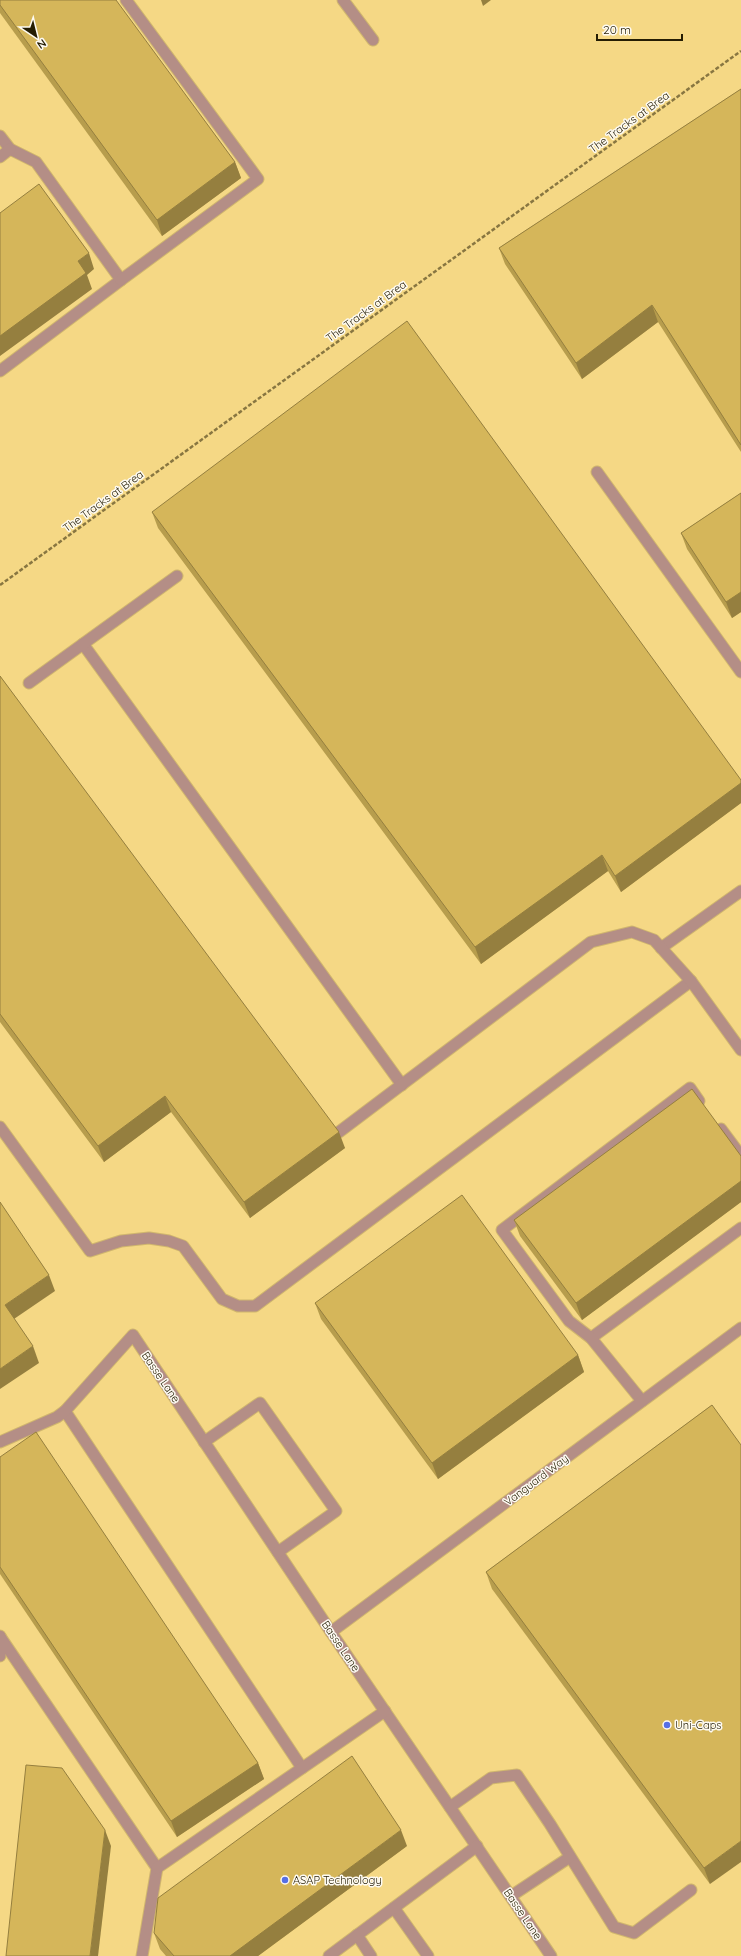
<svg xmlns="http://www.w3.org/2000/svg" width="741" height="1956" font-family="Quicksand,sans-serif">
	<rect width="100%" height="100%" fill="#f5d885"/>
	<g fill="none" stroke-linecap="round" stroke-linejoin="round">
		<g stroke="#d0b66e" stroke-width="13">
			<g id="service">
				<polyline points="343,0 373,40"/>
				<polyline points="0,136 10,149 36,162 121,280 0,371"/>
				<polyline points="0,157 10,149"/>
				<polyline points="121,280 258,179 126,0"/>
				<polyline points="597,472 741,672"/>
				<polyline points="83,644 402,1085"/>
				<polyline points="29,683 177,576"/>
				<polyline points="661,948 741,891"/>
				<polyline points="0,1127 90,1251 121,1241 149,1238 169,1241 183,1246 222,1299 238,1306 255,1306 691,981"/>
				<polyline points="721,1129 741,1156"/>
				<polyline points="339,1132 591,942 632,932 654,940 691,981 741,1050"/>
				<polyline points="591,1338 741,1228"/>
				<polyline points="642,1401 591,1338 569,1321 502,1230 690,1088 699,1101"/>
				<polyline points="65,1411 302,1768"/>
				<polyline points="0,1442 57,1417 65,1411 133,1335 331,1632 551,1956"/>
				<polyline points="204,1442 260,1403 336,1511 278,1552"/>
				<polyline points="1,1638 157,1868 142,1956"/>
				<polyline points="0,1656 0,1636"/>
				<polyline points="450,1807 491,1778 517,1775 550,1824 614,1927 634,1933 691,1890"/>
				<polyline points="157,1868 385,1711"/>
				<polyline points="511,1896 570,1857"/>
				<polyline points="394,1908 428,1956"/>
				<polyline points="357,1935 371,1956"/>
				<polyline points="329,1956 477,1846"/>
			</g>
		</g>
		<g stroke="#d0b66e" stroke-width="13">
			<polyline id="minor" points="331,1632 741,1328"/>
		</g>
		<polyline stroke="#887641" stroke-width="2.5" stroke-dasharray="4 2" stroke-linecap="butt" points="0,585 741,51"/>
		<use href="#service" stroke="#b48e86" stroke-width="11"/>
		<use href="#minor" stroke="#b48e86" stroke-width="11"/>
	</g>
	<g fill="#b79d4d">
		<polygon points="0,0 235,162 241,178 162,236 0,13"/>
		<polygon points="741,89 741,452 658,322 582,379 505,264 499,248"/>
		<polygon points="741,493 741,612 732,618 687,549 681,533"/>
		<polygon points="152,512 741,780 741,803 621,892 608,871 481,964 158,528"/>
		<polygon points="0,676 345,1148 250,1218 171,1112 104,1162 0,1022"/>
		<polygon points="741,1156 741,1202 582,1320 520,1236 514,1220"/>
		<polygon points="315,1303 578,1355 584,1372 438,1479 321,1319"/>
		<polygon points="712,1405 710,1884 492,1589 486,1572"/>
		<polygon points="0,1457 258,1763 264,1779 177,1837 0,1574"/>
		<polygon points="407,1846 258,1956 166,1956 160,1949 154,1933"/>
	</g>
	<g fill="#957f3f">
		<polygon points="481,0 491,0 483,6"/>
		<polygon points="235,162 241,178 162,236 157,220"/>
		<polygon points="89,253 94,269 87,275 92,289 0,356 0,336 78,261"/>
		<polygon points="652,305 658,322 582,379 576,363"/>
		<polygon points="741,592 741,612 732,618 726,602"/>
		<polygon points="741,783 741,803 621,892 615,876"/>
		<polygon points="602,855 608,871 481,964 475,947"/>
		<polygon points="165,1096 171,1112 104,1162 98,1146"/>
		<polygon points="339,1132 345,1148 250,1218 244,1202"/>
		<polygon points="741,1181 741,1202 582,1320 576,1303"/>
		<polygon points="49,1275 55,1291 11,1321 5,1305"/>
		<polygon points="33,1346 39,1363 0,1389 0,1369"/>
		<polygon points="578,1355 584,1372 438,1479 432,1463"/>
		<polygon points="258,1763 264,1779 177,1837 171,1821"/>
		<polygon points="105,1830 111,1846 98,1956 90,1956"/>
		<polygon points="401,1830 407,1846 258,1956 230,1956"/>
		<polygon points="741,1841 741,1862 710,1884 704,1868"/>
	</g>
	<g fill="#d5b65a" stroke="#957f3f">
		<polygon points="0,0 116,0 235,162 157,220 0,5"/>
		<polygon points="741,89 741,445 652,305 576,363 499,248"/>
		<polygon points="39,184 89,253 78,261 86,273 0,336 0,213"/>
		<polygon points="407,321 741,780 741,783 615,876 602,855 475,947 152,512"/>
		<polygon points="741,493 741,592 726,602 681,533"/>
		<polygon points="0,676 339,1132 244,1202 165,1096 98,1146 0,1014"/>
		<polygon points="692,1089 741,1156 741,1181 576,1303 514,1220"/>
		<polygon points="462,1195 578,1355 432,1463 315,1303"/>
		<polygon points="0,1202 49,1275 5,1305 33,1346 0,1369"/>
		<polygon points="712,1405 741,1445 741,1841 704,1868 486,1572"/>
		<polygon points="36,1432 258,1763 171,1821 0,1567 0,1457"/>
		<polygon points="352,1756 401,1830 230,1956 174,1956 154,1933 158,1898"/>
		<polygon points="26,1765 62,1768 105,1830 90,1956 6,1956"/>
	</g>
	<g fill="#566fe5" stroke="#fefbf3" stroke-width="1.5">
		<circle cx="667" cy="1725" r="4"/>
		<circle cx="285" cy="1880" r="4"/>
	</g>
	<g text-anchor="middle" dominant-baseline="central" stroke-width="3" stroke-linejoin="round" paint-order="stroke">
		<g font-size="11" fill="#251d03" stroke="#fefbf3">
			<text transform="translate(629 122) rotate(-36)">The Tracks at Brea</text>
			<text transform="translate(366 311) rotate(-36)">The Tracks at Brea</text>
			<text transform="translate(103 501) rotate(-36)">The Tracks at Brea</text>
			<text transform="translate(161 1377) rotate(56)">Basse Lane</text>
			<text transform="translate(536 1480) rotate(-37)">Vanguard Way</text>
			<text transform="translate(341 1646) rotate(56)">Basse Lane</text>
			<text transform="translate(523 1914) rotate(56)">Basse Lane</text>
		</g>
		<g font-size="11" fill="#251d03" stroke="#fefbf3" text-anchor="start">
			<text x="675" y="1725">Uni-Caps</text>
			<text x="293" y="1880">ASAP Technology</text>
		</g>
	</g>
	<g transform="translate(36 36) rotate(145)" stroke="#fefbf3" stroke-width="3" paint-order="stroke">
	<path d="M0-3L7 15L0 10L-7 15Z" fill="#251d03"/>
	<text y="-6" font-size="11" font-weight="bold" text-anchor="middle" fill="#251d03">N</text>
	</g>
	<path d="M597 34v6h85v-6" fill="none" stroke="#251d03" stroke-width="2"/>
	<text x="603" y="34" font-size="12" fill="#251d03" stroke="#fefbf3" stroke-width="3" paint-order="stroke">20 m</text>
</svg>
